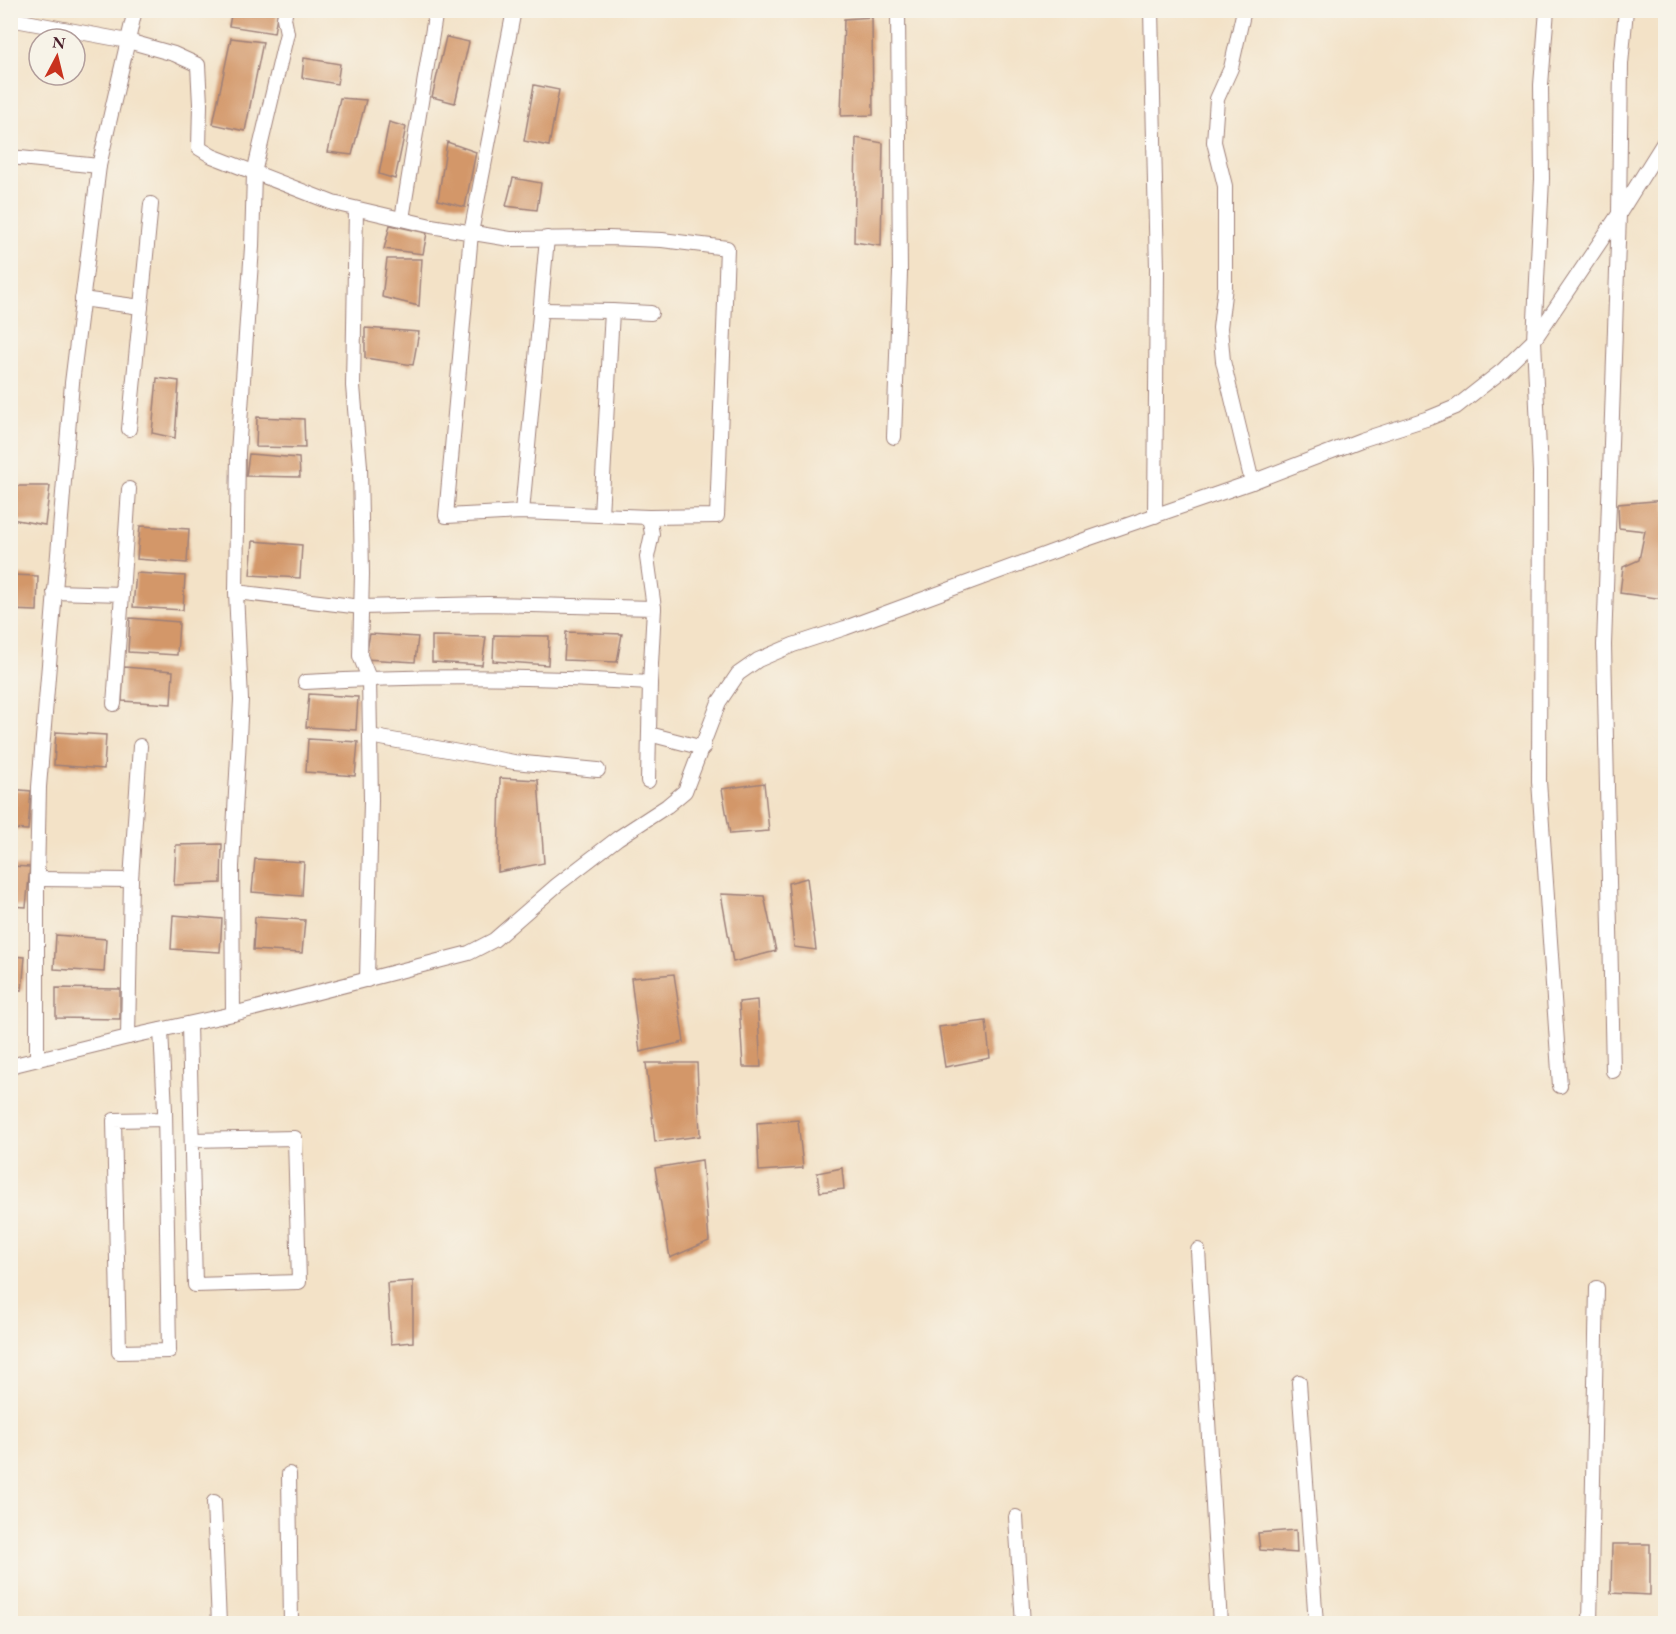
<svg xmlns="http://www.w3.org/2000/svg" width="1676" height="1634" font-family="'EB Garamond',serif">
	<rect width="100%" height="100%" fill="#f7f3e8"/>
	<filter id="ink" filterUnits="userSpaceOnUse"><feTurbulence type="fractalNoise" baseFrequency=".0167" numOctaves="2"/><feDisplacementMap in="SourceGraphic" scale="12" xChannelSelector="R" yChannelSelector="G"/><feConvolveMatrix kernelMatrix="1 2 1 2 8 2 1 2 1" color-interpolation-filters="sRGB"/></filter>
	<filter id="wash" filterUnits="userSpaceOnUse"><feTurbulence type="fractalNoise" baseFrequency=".008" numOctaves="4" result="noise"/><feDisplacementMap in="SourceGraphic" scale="24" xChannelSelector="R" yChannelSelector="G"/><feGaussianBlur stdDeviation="1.35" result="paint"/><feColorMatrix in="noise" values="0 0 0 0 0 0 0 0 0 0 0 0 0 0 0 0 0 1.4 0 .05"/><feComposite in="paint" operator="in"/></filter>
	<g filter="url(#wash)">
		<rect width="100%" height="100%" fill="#f3e2c7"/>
		<g id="blocks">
			<g fill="#d39769">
				<polygon points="232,10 278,10 274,33 229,26"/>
				<polygon points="872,17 873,115 841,116 844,19"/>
				<polygon points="446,37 469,42 455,103 432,97"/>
				<polygon points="231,38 263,42 245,131 213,124"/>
				<polygon points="304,58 340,64 337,84 302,78"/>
				<polygon points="534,85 559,90 549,146 524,141"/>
				<polygon points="340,98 366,100 352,155 328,152"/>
				<polygon points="389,122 406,127 395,179 379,174"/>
				<polygon points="856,138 883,143 881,246 854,242"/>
				<polygon points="447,142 476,152 465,207 438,200"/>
				<polygon points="513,178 541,183 537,210 506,206"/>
				<polygon points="390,225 427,233 423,254 384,249"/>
				<polygon points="387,259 422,259 419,306 382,297"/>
				<polygon points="365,328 419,332 413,365 365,358"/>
				<polygon points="157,378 179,381 175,438 152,433"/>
				<polygon points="257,417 304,419 305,448 256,447"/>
				<polygon points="249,454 299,458 300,477 246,476"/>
				<polygon points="16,486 50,486 45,525 11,519"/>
				<polygon points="1666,500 1664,599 1620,593 1623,567 1639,560 1645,531 1619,528 1618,504"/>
				<polygon points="140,526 189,529 187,563 137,559"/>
				<polygon points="253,541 302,545 300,578 250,575"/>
				<polygon points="136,573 185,576 183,610 133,607"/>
				<polygon points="10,575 38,576 37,611 10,610"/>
				<polygon points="130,618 179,622 177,655 128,652"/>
				<polygon points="566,632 622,634 617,662 564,660"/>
				<polygon points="370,634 418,637 415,662 365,659"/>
				<polygon points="494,635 549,636 548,665 493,661"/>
				<polygon points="432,636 486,637 482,665 432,662"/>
				<polygon points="124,667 173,671 171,704 122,701"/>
				<polygon points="309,694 358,697 356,730 306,727"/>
				<polygon points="56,732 106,735 104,769 54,765"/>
				<polygon points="308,739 358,742 355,776 306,772"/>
				<polygon points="500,778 538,780 544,863 498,872"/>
				<polygon points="764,783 769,831 730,834 722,789"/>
				<polygon points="10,789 31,791 28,830 10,829"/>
				<polygon points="222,844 221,883 174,885 176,845"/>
				<polygon points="255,859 304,862 302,896 252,892"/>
				<polygon points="10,866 30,867 26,907 10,906"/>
				<polygon points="807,878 816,950 794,947 788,883"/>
				<polygon points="721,894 764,896 776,951 733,962"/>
				<polygon points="173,915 222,919 220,952 171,949"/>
				<polygon points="255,917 305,920 302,953 253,950"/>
				<polygon points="56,935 106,939 104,972 54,969"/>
				<polygon points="10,956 25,957 22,990 10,990"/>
				<polygon points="674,974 684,1042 640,1052 631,978"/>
				<polygon points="56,988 120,989 120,1019 56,1018"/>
				<polygon points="757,1000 761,1067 743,1067 739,1002"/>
				<polygon points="986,1021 990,1058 945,1067 939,1027"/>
				<polygon points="646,1063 697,1063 700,1136 655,1142"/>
				<polygon points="798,1120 803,1168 759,1171 757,1123"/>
				<polygon points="702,1160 709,1241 670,1258 655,1168"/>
				<polygon points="842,1168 844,1189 820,1192 817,1173"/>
				<polygon points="413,1281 413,1342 391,1344 387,1283"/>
				<polygon points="1296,1530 1297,1553 1260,1550 1258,1533"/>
				<polygon points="1612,1544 1650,1544 1650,1595 1611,1593"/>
				<rect x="1610" y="1620" width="26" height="4"/>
			</g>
		</g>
	</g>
	<g filter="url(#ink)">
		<use href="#blocks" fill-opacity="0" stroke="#9e8079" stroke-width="1.5"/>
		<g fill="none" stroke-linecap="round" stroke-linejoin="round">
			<g stroke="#9e8079" stroke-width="16">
				<g id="street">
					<polyline points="1151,10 1157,269 1155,516"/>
					<polyline points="1244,10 1231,68 1217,99 1214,142 1225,186 1225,286 1220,328 1223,361 1252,482"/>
					<polyline points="1547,10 1541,85 1542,179 1534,340 1540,472 1539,781 1560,1086"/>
					<polyline points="10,19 128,41 174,54 198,65 200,104 199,148 212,156 333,203 431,226 510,239 608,238 662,240 727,248 717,516 649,517 522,512 446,516 471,233 514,10"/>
					<polyline points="10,157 99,166"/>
					<polyline points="356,209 353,386 360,466 362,574 360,656 369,678 370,736 371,800 367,980"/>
					<polyline points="402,219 436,10"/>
					<polyline points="82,299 141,307"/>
					<polyline points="540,310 612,311 651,313"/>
					<polyline points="129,429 151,204"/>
					<polyline points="894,437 900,273 898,10"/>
					<polyline points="522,512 547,238"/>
					<polyline points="601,515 612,311"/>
					<polyline points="649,517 652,534 647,557 654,608"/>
					<polyline points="54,592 122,594 129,489"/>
					<path d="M236 592 361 607 488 604 654 608 650 683C536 676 420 675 305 682"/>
					<polyline points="114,704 122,594"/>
					<polyline points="649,734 703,748"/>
					<polyline points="370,736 514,762 598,770"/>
					<polyline points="648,781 650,683"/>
					<polyline points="37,879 131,880 128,1037"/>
					<polyline points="131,880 140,746"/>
					<polyline points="233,1014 232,867 241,700 236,592 238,453 252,247 254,173 287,33 284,18 286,10"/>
					<polyline points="189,1024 195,1285 299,1282 295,1138 192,1140"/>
					<polyline points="161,1030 165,1110 169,1351 119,1352 114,1120 165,1119"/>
					<polyline points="37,1059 37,879 39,787 72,383 99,166 135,10"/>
					<polyline points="10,1066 128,1037 233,1014 469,953 494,940 557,885 618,838 667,806 685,791 719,702 738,674 758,660 793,645 845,628 1087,539 1252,482 1361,440 1429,418 1456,407 1503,370 1534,340 1619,214 1666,139"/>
					<polyline points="1613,1071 1604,645 1619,214 1621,64 1626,10"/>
					<polyline points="1198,1250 1220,1624"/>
					<polyline points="1299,1382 1316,1624"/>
					<polyline points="289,1474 291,1624"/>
					<polyline points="214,1502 219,1624"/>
					<polyline points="1016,1517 1023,1624"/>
					<polyline points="1590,1624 1597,1288"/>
				</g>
			</g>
			<use href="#street" stroke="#fff" stroke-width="14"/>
		</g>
	</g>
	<rect width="1676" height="1634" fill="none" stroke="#f7f3e8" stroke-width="36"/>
	<g transform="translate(57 57) rotate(7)"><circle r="28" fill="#f7f3e8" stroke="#b29e9c" stroke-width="1.5"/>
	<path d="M0-4.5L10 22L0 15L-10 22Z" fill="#c8321e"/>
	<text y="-9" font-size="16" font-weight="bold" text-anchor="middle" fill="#4a1f2b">N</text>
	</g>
</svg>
